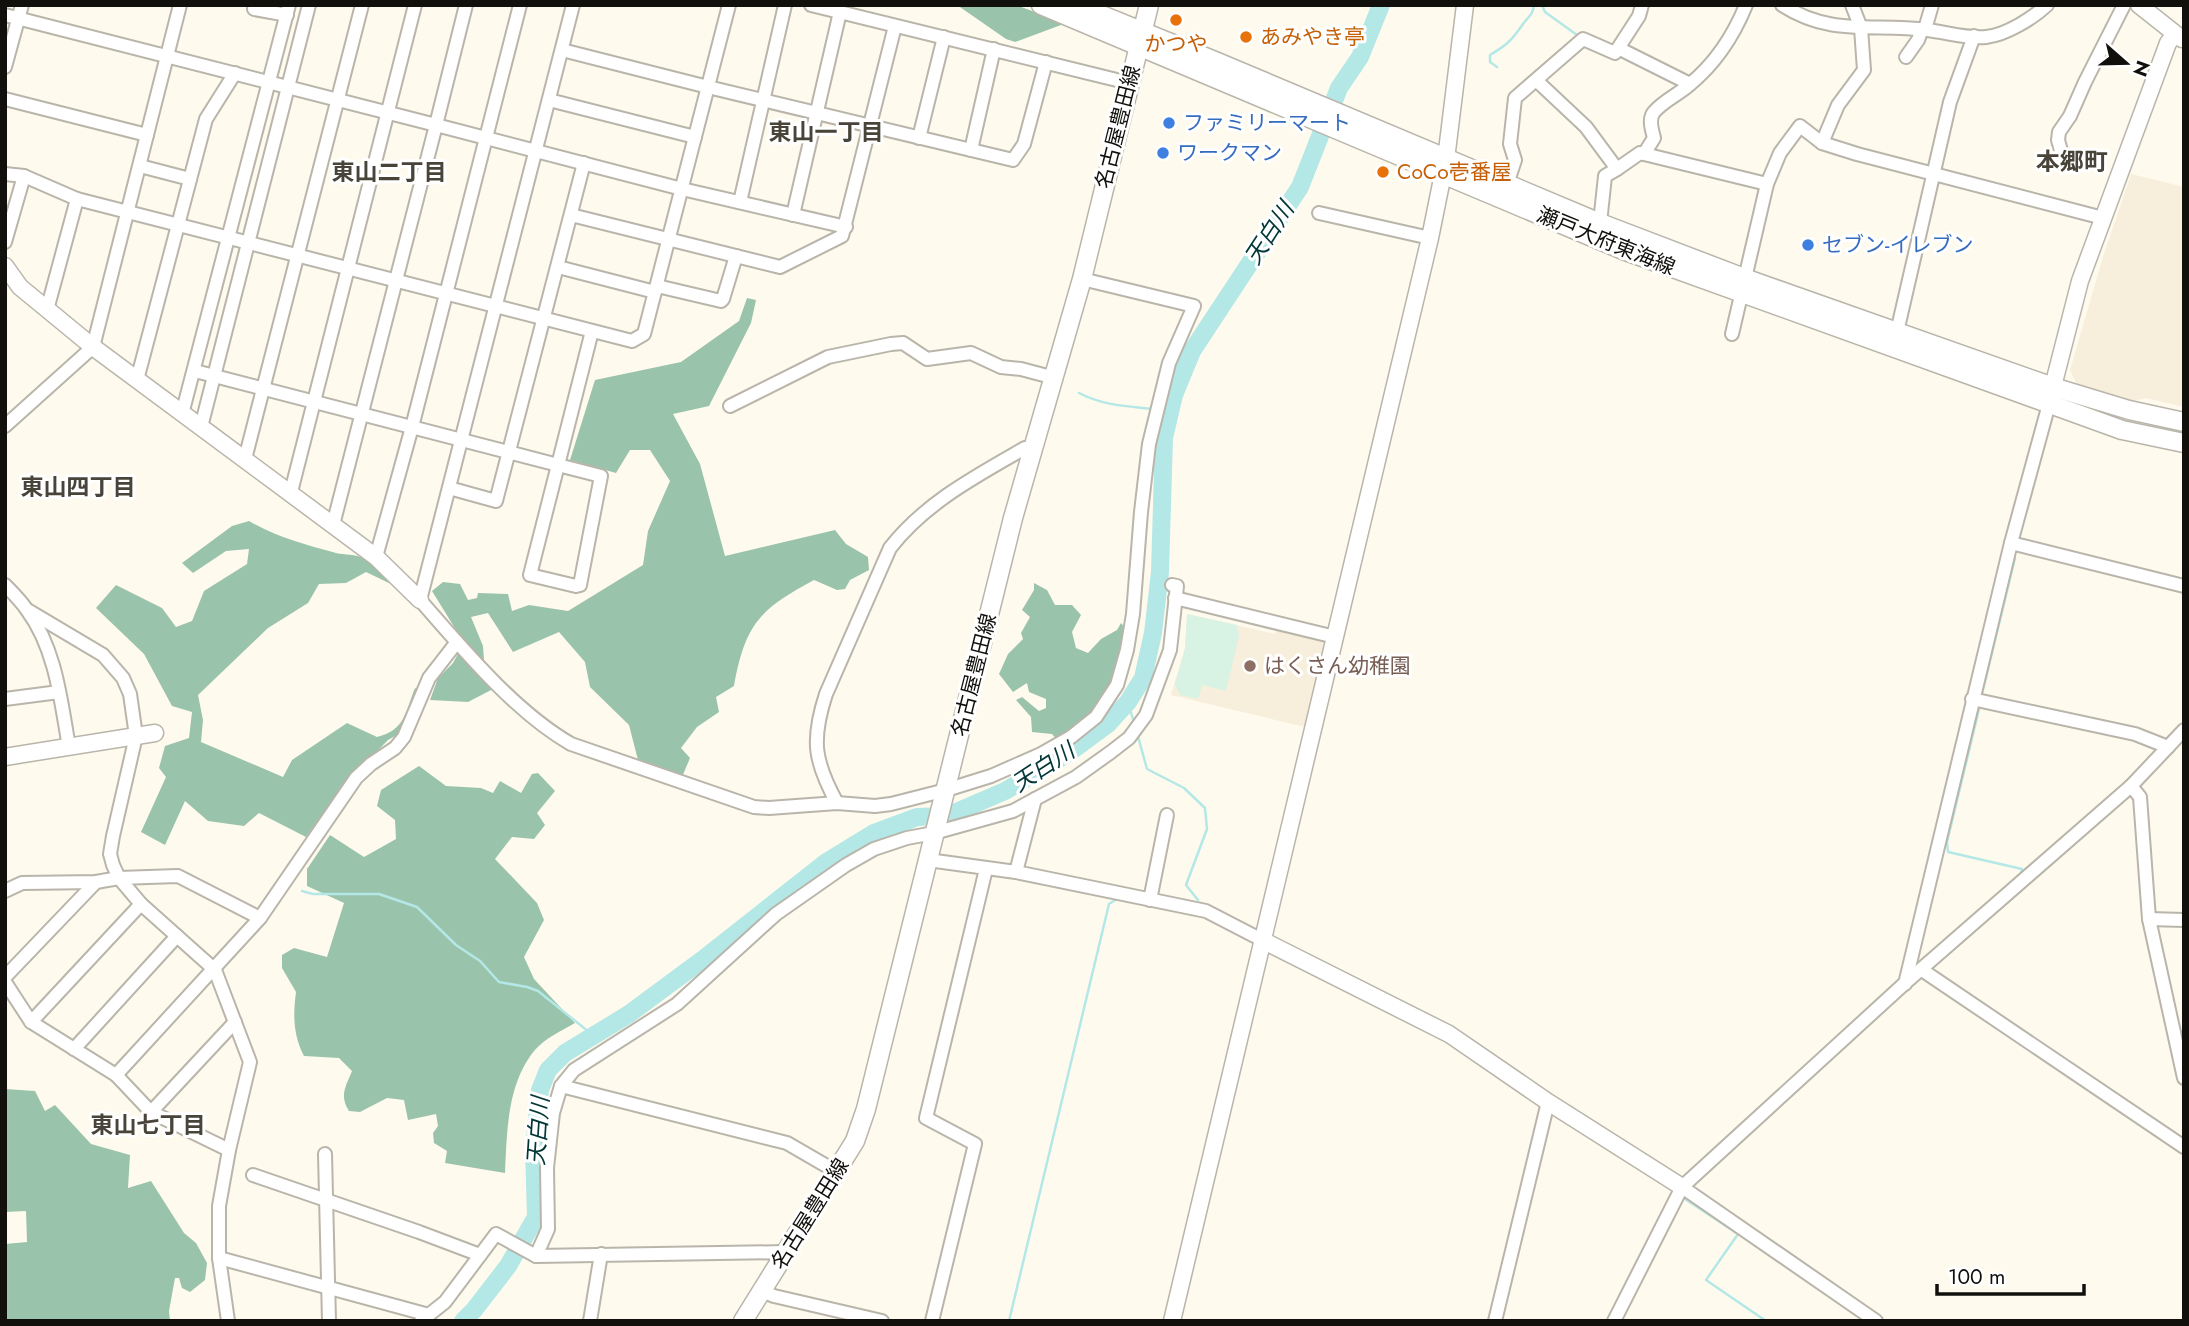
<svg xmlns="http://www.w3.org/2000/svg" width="2189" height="1326" font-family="Jost,'Noto Sans JP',sans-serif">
	<rect width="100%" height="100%" fill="#fffaee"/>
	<g fill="#f7efdc">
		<polygon points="2131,174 2184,187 2184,407 2146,398 2131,402 2078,387 2070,370 2103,257"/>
		<polygon points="1187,614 1275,634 1276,628 1327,639 1305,727 1171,695 1185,648"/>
	</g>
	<polygon fill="#d8f2e3" points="1187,614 1237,625 1239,636 1226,691 1202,685 1198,699 1180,695 1175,684 1185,648"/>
	<g fill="#9ac3ac">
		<polygon points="957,5 1016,5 1059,21 1061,25 1015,42 1006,39"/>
		<path d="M747 298 756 300 751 323 709 406 673 414 700 464 725 556 835 530 846 544 868 557 869 570 850 580 845 589 837 590 814 580C760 609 745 624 734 686L716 697 719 712 697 727 681 748 690 758 682 777 638 760 629 725 590 687 585 662 559 632 513 652 488 613 471 617 483 646 484 661 476 669 495 688 468 702 430 700 438 678 453 663 464 643 432 591 443 582 460 584 468 600 477 598 478 593 508 594 512 611 529 605 568 611 643 565 648 531 670 481 650 450H630L616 473 570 460 595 380 681 362 739 321Z"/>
		<path d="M249 521C276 537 306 545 336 553 345 555 355 554 363 558 377 563 387 575 398 584H391L366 572 346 583 319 584 308 603 268 628 198 695 203 720 201 742 283 777 292 760 347 723 377 737C405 730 405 713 415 688L418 690 402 732 388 740 349 780 306 837 259 813 244 826 208 821 185 801 165 845 141 832 166 777 159 768 165 746 189 738 192 712 172 706 144 654 96 608 116 585 162 608 176 627 192 621 204 591 247 564 249 549 226 551 193 573 182 563 232 526Z"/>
		<polygon points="1034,583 1047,590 1055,605 1072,605 1081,615 1072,632 1076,648 1088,653 1101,639 1117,630 1121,623 1124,627 1118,667 1101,707 1059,742 1052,734 1032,732 1031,717 1016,700 1022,697 1039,711 1046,708 1046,699 1029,692 1027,683 1013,692 999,674 1008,654 1023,639 1021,633 1030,617 1022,610 1034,590"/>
		<path d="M419 766 446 786 481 788 493 793 500 781 521 793 532 774 538 773 555 791 537 813 545 825 534 839 512 837 495 859 537 903 544 920 524 957 534 979 575 1023C561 1031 545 1038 534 1051 507 1085 507 1132 505 1173L445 1163 447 1151 434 1143 433 1133 438 1126 436 1114 408 1120 404 1100 387 1098 360 1112 349 1111C339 1096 346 1086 352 1071L339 1058 304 1056C293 1035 293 1015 296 992L282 968V955L294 948 327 957 344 903 307 886V869L330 835 364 857 396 839 395 820 377 806 381 790Z"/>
		<polygon points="5,1089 35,1091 45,1111 55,1105 91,1144 130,1155 128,1188 151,1181 184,1233 196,1243 207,1263 205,1280 190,1292 182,1288 179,1278 175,1278 169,1311 170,1321 5,1320 5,1244 27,1242 26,1211 5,1212"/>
	</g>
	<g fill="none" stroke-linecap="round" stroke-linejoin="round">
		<g stroke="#b3e8e7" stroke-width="2.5">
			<polyline points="1542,5 1545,12 1577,35"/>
			<polyline points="2182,28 2184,27"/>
			<path d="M1497 67 1490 62V55C1507 45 1512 40 1523 24 1528 17 1533 15 1534 5"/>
			<path d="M1079 393C1104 406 1127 406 1154 409"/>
			<polyline points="1160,410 1170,411"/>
			<polyline points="1981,698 2015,558"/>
			<polyline points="1128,702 1134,723"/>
			<polyline points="1980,705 1947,842 1948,852 2022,869 2021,873"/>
			<polyline points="1137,733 1147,769 1184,788 1205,808 1207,829 1186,885 1198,900"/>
			<polyline points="302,891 313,894 379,894 417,907 456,945 480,961 499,982 527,987 538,991 594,1036"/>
			<polyline points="1682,1197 1738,1234 1706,1280 1766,1321"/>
			<polyline points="1009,1321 1109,904 1117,899"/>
		</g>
		<polyline stroke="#b3e8e7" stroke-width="18" points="463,1321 474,1310 508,1266 536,1217 534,1150 540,1090 548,1070 565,1053 629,1014 702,960 825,863 874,833 917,817 947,816 1005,791 1070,752 1108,724 1128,702 1143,678 1153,633 1160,572 1164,438 1174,395 1192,351 1300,187 1339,88 1360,57 1381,5"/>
		<g stroke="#b9b5aa" stroke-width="16">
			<g id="street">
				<polyline points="255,5 254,9 287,15"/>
				<path d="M573 5 420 600C462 648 515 712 571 744L754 807 769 808 837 803 875 806 891 804 946 790 991 776 1041 754 1071 737 1096 717 1117 685 1127 650 1133 614 1141 512 1149 444 1169 363 1194 306 1082 279"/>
				<polyline points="811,5 1129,83"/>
				<path d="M1782 5C1832 37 1873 23 1927 30 1946 32 1967 39 1986 37 2006 35 2033 18 2047 5"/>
				<polyline points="5,15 436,125 466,5"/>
				<polyline points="1925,29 1932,5"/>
				<polyline points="1620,49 1690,84"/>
				<polyline points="562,50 708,87 1013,160 1024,144 1046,62"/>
				<polyline points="1906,57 1918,40 1922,29"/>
				<polyline points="5,67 22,5"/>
				<polyline points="1537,81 1586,127 1617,169 1605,176 1600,223"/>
				<polyline points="5,99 147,135"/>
				<polyline points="549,100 695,137"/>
				<polyline points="919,138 944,37"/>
				<polyline points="1822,143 1838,105 1864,70 1861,28 1852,5"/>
				<polyline points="971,150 994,49"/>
				<polyline points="2061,151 2058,140 2059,132 2070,116 2085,82 2124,5"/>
				<path d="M1644 154 1654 138C1652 130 1648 119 1654 112 1663 101 1679 94 1689 85 1716 63 1733 37 1746 5"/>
				<polyline points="140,166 190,179"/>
				<polyline points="1617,169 1640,153 1767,184"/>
				<polyline points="5,174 24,176 77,199 632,341 644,334 729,5"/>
				<polyline points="1507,184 1515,160 1510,144 1515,98 1583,39 1615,53 1639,16 1642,5"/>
				<polyline points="740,202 785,5"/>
				<polyline points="1319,213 1430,238"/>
				<polyline points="571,215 780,267 842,236 895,26"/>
				<polyline points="793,215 840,12"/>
				<polyline points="5,242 24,176"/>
				<polyline points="558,267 655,292"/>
				<polyline points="657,286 721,301 723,299 736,256"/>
				<polyline points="47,310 77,199"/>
				<polyline points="1897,332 1950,102 1974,36"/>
				<polyline points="1732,334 1767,184 1780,153 1800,126 1822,143 1857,154 2103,218"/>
				<polyline points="195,371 558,465 592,331"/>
				<polyline points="137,380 206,119 235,73"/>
				<polyline points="730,406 828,357 891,344 903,343 927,359 971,353 1001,367 1021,369 1055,378"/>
				<polyline points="182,414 289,5"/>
				<polyline points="5,426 93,347 180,5"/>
				<polyline points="201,427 309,5"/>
				<polyline points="245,459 362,5"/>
				<polygon points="558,465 601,476 580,585 576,586 530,575"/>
				<polyline points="449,488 496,501 584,163"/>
				<polyline points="289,492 292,488 415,5"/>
				<polyline points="333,525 436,125 682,189 846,227"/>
				<polyline points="2011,543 2184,586"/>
				<polyline points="376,557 412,427 520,5"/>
				<path d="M5 585C13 593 21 601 27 610 56 649 61 702 69 747"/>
				<polyline points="1175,598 1335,637"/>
				<polyline points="29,611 103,655 123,678 130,694 136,736 113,836 110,854 113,865 119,878 141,904 215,970 250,1062 229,1150 219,1206 219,1258 228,1321"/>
				<polyline points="5,699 59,692"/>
				<polyline points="1972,699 2135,734 2168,747"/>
				<polyline points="2131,786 2140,797 2149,919 2184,1078"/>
				<path d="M837 803C814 761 811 740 826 694L890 548C925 503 976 476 1025 448L1033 449"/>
				<polyline points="928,860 1016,872 1206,911 1264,941"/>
				<polyline points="1016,872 1035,799"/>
				<polyline points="5,891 22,883 96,882 119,878 178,876 260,918"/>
				<polyline points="1150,900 1167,815"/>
				<polyline points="2149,919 2184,920"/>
				<polyline points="1922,970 2184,1147"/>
				<polyline points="5,977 96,882"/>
				<polyline points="5,982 31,1022 116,1075 151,1112 229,1150"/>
				<polyline points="1905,984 2011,543 2049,404"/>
				<polyline points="31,1022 141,904"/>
				<polyline points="74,1049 177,936"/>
				<polyline points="116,1075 260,918 356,778 371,764 395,748 404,737 429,678 457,642"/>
				<polyline points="561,1086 787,1143 837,1172"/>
				<polyline points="151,1112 235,1022"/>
				<polyline points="325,1154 329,1321"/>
				<polyline points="253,1175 419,1232 480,1255"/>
				<polyline points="1682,1187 1876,1321"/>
				<polyline points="536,1256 548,1229 547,1168 553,1113 561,1086 574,1070 677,1004 776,914 846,865 874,849 907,838 934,833 1013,811 1076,777 1111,752 1129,738 1146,715 1170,650 1177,586 1172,585"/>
				<polyline points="219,1258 429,1315"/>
				<polyline points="762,1291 774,1296 882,1321"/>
				<polyline points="421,1321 445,1302 496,1234 536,1256 787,1252"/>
				<polyline points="590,1321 601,1254"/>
				<polyline points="932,1321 975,1144 926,1118 986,869"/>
				<polyline points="1495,1321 1548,1102"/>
				<polyline points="1614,1321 1682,1187 1904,984 2131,786 2184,730"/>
			</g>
		</g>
		<g stroke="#b9b5aa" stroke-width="19">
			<g id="secondary">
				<polyline points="2139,5 2182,39"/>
				<polyline points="5,266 20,287 93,347 376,557 420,600"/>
				<polyline points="2050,398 2080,281 2168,43 2175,34"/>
				<polyline points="5,757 155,733"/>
				<polyline points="1264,941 1449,1034 1548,1102 1682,1187"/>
				<polyline points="1172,1321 1430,238 1446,159 1465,5"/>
			</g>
		</g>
		<g stroke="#b9b5aa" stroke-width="21">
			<g id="primary">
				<polyline points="1041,5 1623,250 2122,430 2184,443"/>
				<polyline points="1077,5 1215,61 1600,223 1744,278 2053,387 2129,410 2184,422"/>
				<polyline points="743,1321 855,1141 866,1109 1013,518 1082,279 1149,5"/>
			</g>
		</g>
		<use href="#street" stroke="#fff" stroke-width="12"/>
		<use href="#secondary" stroke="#fff" stroke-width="16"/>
		<use href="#primary" stroke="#fff" stroke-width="18"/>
	</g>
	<g fill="#e8710a" stroke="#fff" stroke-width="2.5">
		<circle cx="1176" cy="20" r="7"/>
		<circle cx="1246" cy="37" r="7"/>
		<circle cx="1383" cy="172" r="7"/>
	</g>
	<g fill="#3f7fe0" stroke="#fff" stroke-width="2.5">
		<circle cx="1169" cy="123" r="7"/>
		<circle cx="1163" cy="153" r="7"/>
		<circle cx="1808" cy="245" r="7"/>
	</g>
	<circle fill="#8d6e63" stroke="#fff" stroke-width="2.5" cx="1250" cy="666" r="7"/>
	<g text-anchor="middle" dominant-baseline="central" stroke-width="6" stroke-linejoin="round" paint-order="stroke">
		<g font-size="21" fill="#c56008" stroke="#fff" text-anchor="start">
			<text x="1260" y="37">あみやき亭</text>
			<text x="1176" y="44" text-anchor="middle">かつや</text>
			<text x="1397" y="172">CoCo壱番屋</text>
		</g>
		<g font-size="21" fill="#366cbe" stroke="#fff" text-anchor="start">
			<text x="1183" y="123">ファミリーマート</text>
			<text x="1177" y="153">ワークマン</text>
			<text x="1822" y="245">セブン-イレブン</text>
		</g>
		<g font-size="21" fill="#11100c" stroke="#fff">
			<text transform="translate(1118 127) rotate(-76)">名古屋豊田線</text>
			<text transform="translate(1606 241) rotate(22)">瀬戸大府東海線</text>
			<text transform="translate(974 675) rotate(-76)">名古屋豊田線</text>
			<text transform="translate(810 1214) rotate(-58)">名古屋豊田線</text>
		</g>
		<g font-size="21" fill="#785e54" stroke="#fff" text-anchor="start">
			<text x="1264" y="666">はくさん幼稚園</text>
		</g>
		<g font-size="23" font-weight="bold" fill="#48443a" stroke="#fff">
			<text x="826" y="132">東山一丁目</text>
			<text x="389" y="172">東山二丁目</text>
			<text x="78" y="487">東山四丁目</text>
			<text x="148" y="1125">東山七丁目</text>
		</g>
		<g font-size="23" font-style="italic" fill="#023636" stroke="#fff">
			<text transform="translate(1269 233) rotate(-57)">天白川</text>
			<text transform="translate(1043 767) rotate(-33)">天白川</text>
			<text transform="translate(538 1131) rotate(-86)">天白川</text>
		</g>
		<g font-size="24" font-weight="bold" fill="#48443a" stroke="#fff">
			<text x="2072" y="161">本郷町</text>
		</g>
	</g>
	<rect width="2189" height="1326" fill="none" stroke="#11100c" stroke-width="14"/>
	<g transform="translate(2126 63) rotate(110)" stroke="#ffffff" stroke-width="5" paint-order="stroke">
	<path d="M0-5L12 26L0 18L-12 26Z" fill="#11100c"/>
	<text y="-10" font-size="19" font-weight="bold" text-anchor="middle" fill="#11100c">N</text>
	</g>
	<path d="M1937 1284v10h147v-10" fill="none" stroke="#11100c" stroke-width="3.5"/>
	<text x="1948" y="1284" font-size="21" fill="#11100c" stroke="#ffffff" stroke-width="5" paint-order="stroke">100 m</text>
</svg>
